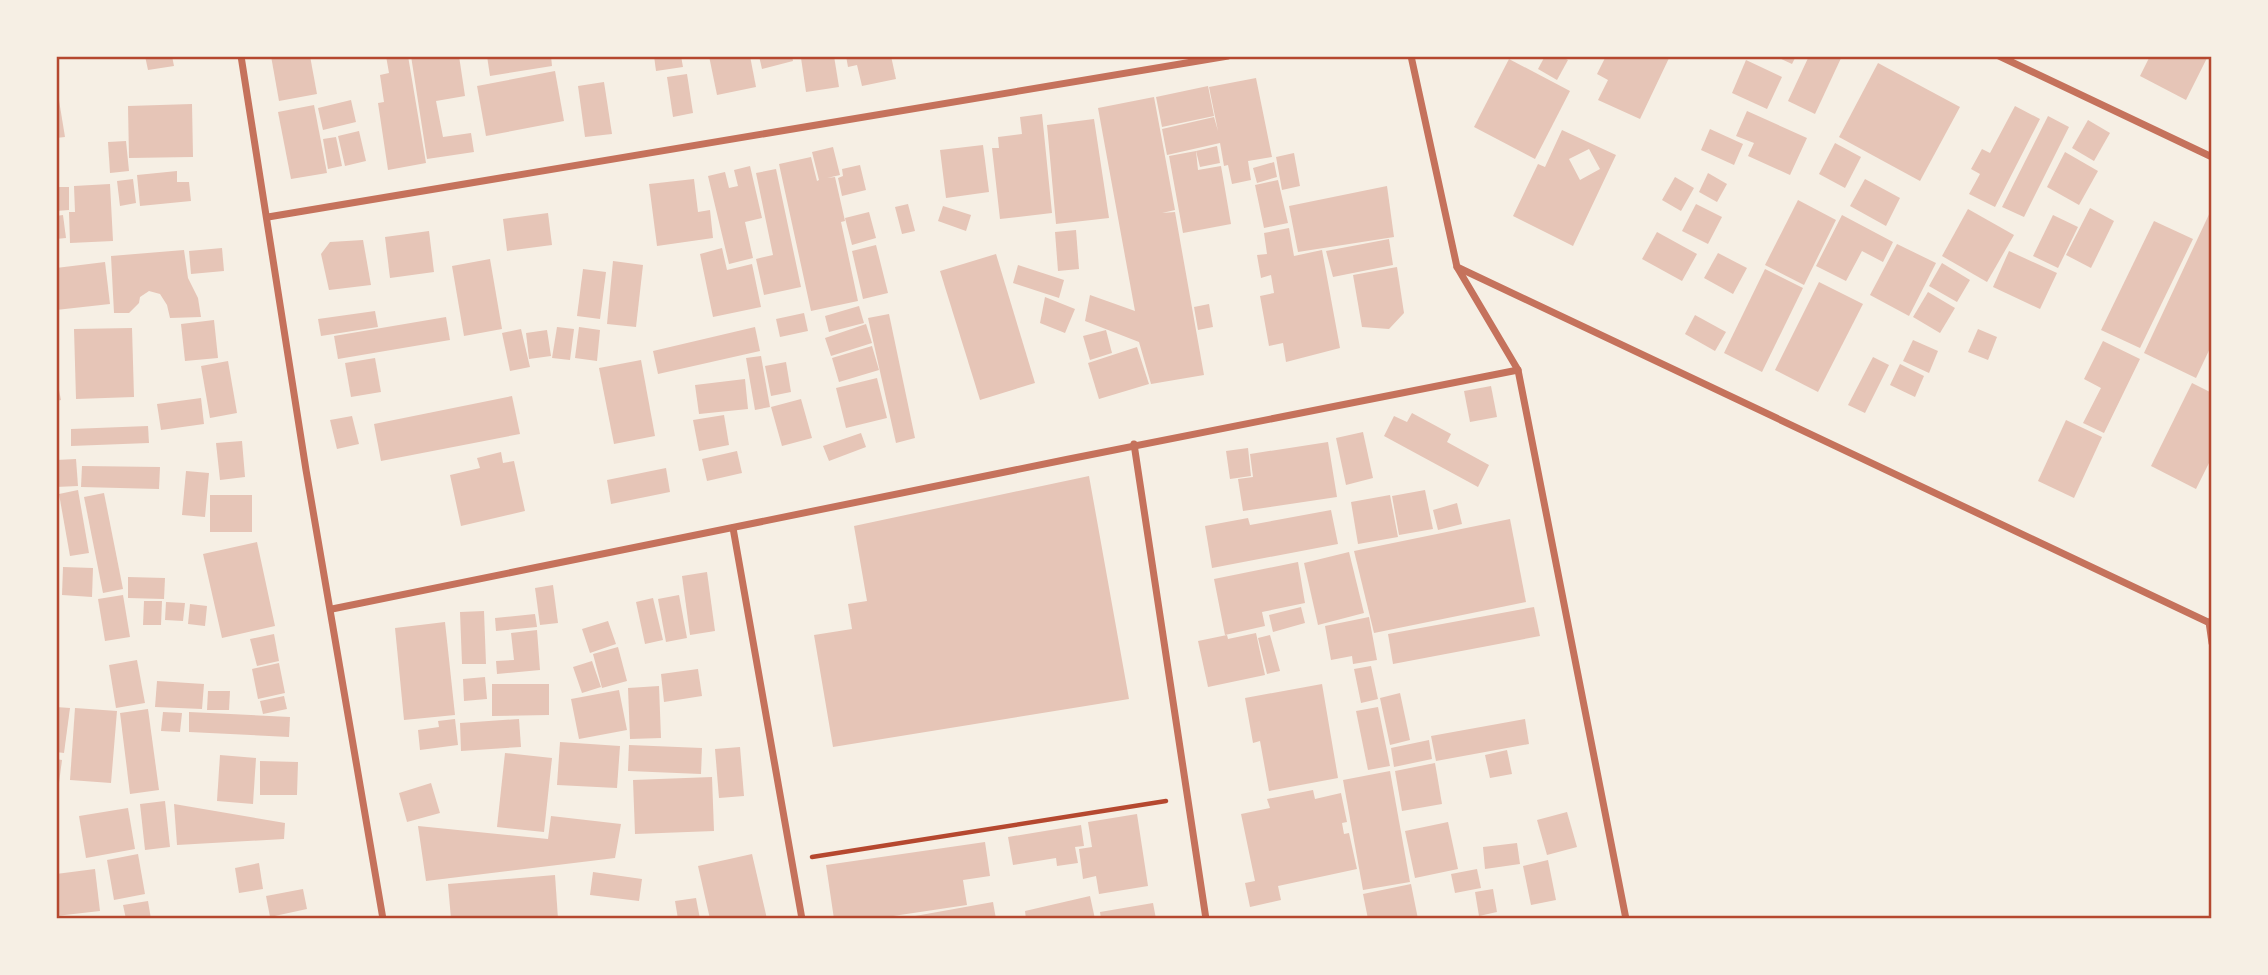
<svg xmlns="http://www.w3.org/2000/svg" width="2268" height="975" font-family="'DM Sans',sans-serif">
	<rect width="100%" height="100%" fill="#f6efe4"/>
	<g fill="#e6c5b7" fill-rule="evenodd">
		<polygon points="145,56 172,56 174,66 148,70"/>
		<polygon points="271,56 310,56 317,94 279,101"/>
		<polygon points="386,56 408,56 426,163 388,170 378,103 384,102 380,75 389,73"/>
		<polygon points="411,56 459,56 465,96 436,101 443,137 471,133 474,152 427,159"/>
		<polygon points="487,56 551,56 552,66 490,76"/>
		<polygon points="654,56 681,56 683,67 656,71"/>
		<polygon points="709,56 750,56 756,87 717,95"/>
		<polygon points="759,56 792,56 793,61 762,69"/>
		<polygon points="813,56 834,56 839,87 806,92 801,58"/>
		<polygon points="846,56 891,56 896,79 862,86 857,65 848,67"/>
		<polygon points="1545,56 1560,56 1568,60 1557,80 1538,69"/>
		<polygon points="1606,56 1670,56 1640,119 1598,100 1608,80 1597,74"/>
		<polygon points="1775,56 1796,56 1792,64"/>
		<polygon points="1809,56 1842,56 1815,114 1788,101"/>
		<polygon points="2150,56 2208,56 2186,100 2140,76"/>
		<polygon points="1509,59 1570,91 1535,159 1474,127"/>
		<polygon points="1746,60 1782,77 1767,109 1732,93"/>
		<polygon points="1878,63 1960,107 1920,181 1839,137"/>
		<polygon points="555,71 564,121 486,136 477,86"/>
		<polygon points="687,74 693,113 673,117 667,77"/>
		<polygon points="1256,78 1272,157 1248,161 1251,180 1232,184 1228,165 1224,166 1220,143 1167,155 1162,129 1214,117 1218,131 1209,87"/>
		<polygon points="56,82 65,137 56,138"/>
		<polygon points="604,82 612,134 585,137 578,86"/>
		<polygon points="1208,86 1214,116 1162,127 1156,97"/>
		<polygon points="1154,97 1175,210 1162,213 1175,212 1204,375 1151,384 1139,342 1085,321 1090,295 1135,311 1098,108"/>
		<polygon points="351,100 356,122 323,130 318,108"/>
		<polygon points="192,104 193,157 129,158 128,106"/>
		<polygon points="314,105 327,173 291,179 278,112"/>
		<polygon points="2015,106 2040,119 1995,207 1969,194 1980,174 1971,169 1982,149 1990,153"/>
		<polygon points="1747,111 1807,138 1790,175 1748,156 1754,143 1736,136"/>
		<polygon points="1042,114 1052,213 1000,219 992,148 999,148 998,137 1022,134 1020,117"/>
		<polygon points="2048,116 2069,127 2024,217 2002,207"/>
		<polygon points="1094,119 1109,218 1056,224 1047,125"/>
		<polygon points="2088,120 2110,133 2094,161 2072,148"/>
		<polygon points="1710,129 1743,144 1734,165 1701,150"/>
		<path d="M1562 130 1616 155 1573 246 1513 216 1538 164 1545 167ZM1589 149 1600 169 1580 180 1569 159Z"/>
		<polygon points="359,131 366,161 345,166 338,136"/>
		<polygon points="336,137 342,166 328,169 323,139"/>
		<polygon points="126,141 129,171 110,173 108,142"/>
		<polygon points="1835,143 1861,157 1845,188 1819,174"/>
		<polygon points="983,145 989,192 946,198 940,150"/>
		<polygon points="1217,146 1220,163 1200,167 1196,151"/>
		<polygon points="833,147 840,175 827,178 835,177 845,221 841,222 858,301 811,311 779,164 811,157 817,181 819,180 812,152"/>
		<polygon points="1196,151 1198,170 1221,166 1231,224 1183,233 1169,156"/>
		<polygon points="2065,152 2098,171 2079,205 2047,187"/>
		<polygon points="1294,153 1300,186 1282,190 1276,157"/>
		<polygon points="1274,162 1277,177 1257,183 1253,168"/>
		<polygon points="860,165 866,190 842,196 838,178 843,176 842,169"/>
		<polygon points="750,166 762,218 745,222 753,258 729,264 708,176 725,172 729,188 738,186 734,170"/>
		<polygon points="776,169 801,287 764,295 756,259 773,255 756,173"/>
		<polygon points="177,171 177,182 189,182 191,201 140,206 137,175"/>
		<polygon points="1708,173 1727,184 1717,202 1699,192"/>
		<polygon points="1675,177 1694,188 1681,211 1662,200"/>
		<polygon points="133,179 136,203 120,206 117,181"/>
		<polygon points="694,179 698,212 710,210 713,238 657,246 649,184"/>
		<polygon points="1865,179 1900,198 1886,226 1850,206"/>
		<polygon points="1278,180 1288,223 1264,228 1255,185"/>
		<polygon points="110,184 113,241 70,243 69,212 75,212 74,186"/>
		<polygon points="1387,186 1394,237 1298,252 1289,206"/>
		<polygon points="56,187 69,187 69,210 56,211"/>
		<polygon points="1798,200 1836,220 1804,285 1765,265"/>
		<polygon points="908,204 915,231 902,234 895,207"/>
		<polygon points="1696,204 1722,217 1708,244 1682,231"/>
		<polygon points="943,206 971,215 966,231 938,221"/>
		<polygon points="2090,208 2114,221 2091,268 2066,255"/>
		<polygon points="2212,208 2212,344 2196,378 2144,353"/>
		<polygon points="1968,209 2014,235 1987,282 1942,256"/>
		<polygon points="869,212 876,238 852,245 845,218"/>
		<polygon points="548,213 552,245 507,251 503,219"/>
		<polygon points="63,215 66,238 56,239 56,216"/>
		<polygon points="1842,215 1893,242 1883,262 1862,251 1846,281 1816,266"/>
		<polygon points="2053,215 2078,227 2058,268 2033,256"/>
		<polygon points="2154,221 2193,239 2140,348 2101,330"/>
		<polygon points="1289,228 1294,256 1322,250 1340,348 1286,362 1283,343 1269,346 1260,296 1274,293 1271,275 1261,278 1257,255 1267,254 1264,233"/>
		<polygon points="1076,230 1079,269 1058,271 1055,232"/>
		<polygon points="429,231 434,272 390,278 385,237"/>
		<polygon points="1657,232 1697,254 1682,281 1642,259"/>
		<polygon points="1389,239 1393,265 1333,277 1326,251"/>
		<polygon points="363,240 371,285 329,290 321,254 330,242"/>
		<polygon points="1897,244 1936,263 1909,316 1870,295"/>
		<polygon points="876,245 888,293 863,299 852,251"/>
		<polygon points="222,248 224,271 191,274 189,251"/>
		<polygon points="722,248 727,270 752,264 761,307 713,317 700,254"/>
		<polygon points="184,250 188,278 198,298 201,317 170,318 167,305 160,294 149,291 140,297 139,303 129,313 114,313 111,256"/>
		<polygon points="2009,251 2057,273 2040,309 1993,287"/>
		<polygon points="1718,253 1747,268 1733,294 1704,278"/>
		<polygon points="996,254 1035,383 980,400 940,271"/>
		<polygon points="490,259 502,329 464,336 452,266"/>
		<polygon points="613,261 643,265 636,327 607,324"/>
		<polygon points="105,262 110,304 56,310 56,268"/>
		<polygon points="1942,263 1970,280 1957,302 1929,286"/>
		<polygon points="1018,265 1064,280 1059,298 1013,283"/>
		<polygon points="1397,267 1404,313 1389,329 1362,327 1353,275"/>
		<polygon points="583,269 606,272 600,319 577,316"/>
		<polygon points="1765,269 1803,288 1762,372 1724,353"/>
		<polygon points="1819,282 1863,304 1818,392 1775,370"/>
		<polygon points="1928,292 1955,308 1940,333 1913,317"/>
		<polygon points="1045,297 1075,309 1065,333 1040,323"/>
		<polygon points="1209,304 1213,327 1198,330 1194,307"/>
		<polygon points="859,306 864,323 829,332 825,316"/>
		<polygon points="375,311 378,327 321,336 318,319"/>
		<polygon points="804,313 808,331 780,337 776,319"/>
		<polygon points="889,314 915,438 896,443 868,318"/>
		<polygon points="1695,315 1726,332 1715,351 1685,334"/>
		<polygon points="446,317 450,340 338,359 334,336"/>
		<polygon points="214,320 218,358 185,361 181,324"/>
		<polygon points="866,324 872,343 831,356 825,338"/>
		<polygon points="557,327 574,329 570,360 552,358"/>
		<polygon points="579,327 600,330 597,361 575,358"/>
		<polygon points="755,327 760,351 658,374 653,351"/>
		<polygon points="132,328 134,397 76,399 74,329"/>
		<polygon points="521,329 530,367 510,371 502,333"/>
		<polygon points="1978,329 1997,337 1988,360 1968,352"/>
		<polygon points="547,330 551,356 529,359 526,333"/>
		<polygon points="1106,330 1112,353 1090,360 1083,336"/>
		<polygon points="1913,340 1938,351 1929,373 1903,361"/>
		<polygon points="2103,341 2140,359 2104,433 2083,423 2101,388 2084,379"/>
		<polygon points="872,346 879,370 839,382 832,358"/>
		<polygon points="1137,347 1149,384 1099,399 1088,363"/>
		<polygon points="761,356 770,407 755,410 746,358"/>
		<polygon points="1873,357 1889,365 1865,413 1848,405"/>
		<polygon points="375,358 381,392 351,397 345,363"/>
		<polygon points="641,360 655,436 614,444 599,368"/>
		<polygon points="228,361 237,413 210,418 201,366"/>
		<polygon points="786,362 791,392 771,396 765,366"/>
		<polygon points="1900,364 1924,376 1915,397 1890,385"/>
		<polygon points="56,376 61,400 56,401"/>
		<polygon points="877,378 887,418 846,428 836,388"/>
		<polygon points="745,379 748,409 699,414 695,385"/>
		<polygon points="2192,383 2212,393 2212,457 2196,489 2151,466"/>
		<polygon points="1491,386 1497,417 1470,422 1464,391"/>
		<polygon points="512,396 520,434 381,461 374,424"/>
		<polygon points="201,398 204,424 161,430 157,404"/>
		<polygon points="801,399 812,438 782,446 771,407"/>
		<polygon points="1412,413 1451,434 1447,442 1489,465 1478,487 1384,436 1394,416 1407,422"/>
		<polygon points="724,415 729,445 699,451 693,420"/>
		<polygon points="352,416 359,444 337,449 330,420"/>
		<polygon points="2066,420 2102,437 2074,498 2038,481"/>
		<polygon points="148,426 149,443 71,446 71,429"/>
		<polygon points="1363,432 1373,478 1346,485 1336,438"/>
		<polygon points="861,433 866,447 829,461 823,446"/>
		<polygon points="242,441 245,477 220,480 216,443"/>
		<polygon points="1328,442 1337,497 1243,511 1238,479 1253,477 1250,454"/>
		<polygon points="1248,448 1251,476 1230,479 1226,451"/>
		<polygon points="737,451 742,473 707,481 702,459"/>
		<polygon points="501,452 503,463 514,461 525,511 461,526 450,475 480,468 477,458"/>
		<polygon points="76,459 78,486 56,487 56,460"/>
		<polygon points="82,466 160,467 159,489 81,487"/>
		<polygon points="666,468 670,492 611,504 607,480"/>
		<polygon points="186,471 209,473 205,517 182,515"/>
		<polygon points="1089,476 1129,699 833,747 814,635 852,629 848,604 867,601 854,526"/>
		<polygon points="78,490 89,553 70,556 59,494"/>
		<polygon points="1425,490 1433,529 1399,535 1392,496"/>
		<polygon points="104,493 123,589 103,593 84,497"/>
		<rect x="210" y="495" width="42" height="37"/>
		<polygon points="1390,495 1398,537 1358,544 1351,502"/>
		<polygon points="1457,503 1462,524 1438,530 1433,510"/>
		<polygon points="1331,510 1338,544 1212,568 1205,526 1248,518 1250,525"/>
		<polygon points="1510,519 1526,602 1374,633 1354,551"/>
		<polygon points="257,542 275,626 222,638 203,554"/>
		<polygon points="1349,552 1364,613 1318,625 1304,563"/>
		<polygon points="1298,562 1305,603 1262,612 1265,626 1225,635 1214,579"/>
		<polygon points="63,567 93,568 92,597 62,595"/>
		<polygon points="707,572 715,631 690,635 682,576"/>
		<polygon points="128,577 165,578 164,599 128,598"/>
		<polygon points="553,585 558,623 540,625 535,588"/>
		<polygon points="123,595 130,637 105,641 98,599"/>
		<polygon points="679,595 687,638 666,642 658,599"/>
		<polygon points="653,598 663,640 645,644 636,602"/>
		<polygon points="144,601 162,601 161,625 143,625"/>
		<polygon points="166,602 185,603 183,621 165,620"/>
		<polygon points="190,604 207,606 205,626 188,624"/>
		<polygon points="1301,607 1305,623 1273,632 1269,615"/>
		<polygon points="1534,607 1540,636 1393,664 1388,634"/>
		<polygon points="484,611 486,664 462,664 460,612"/>
		<polygon points="535,614 537,627 496,631 495,618"/>
		<polygon points="1369,617 1377,660 1353,664 1352,656 1331,660 1325,626"/>
		<polygon points="608,621 616,644 590,653 582,629"/>
		<polygon points="445,622 455,715 404,720 395,628"/>
		<polygon points="537,630 540,670 497,674 496,661 514,660 511,633"/>
		<polygon points="1256,633 1265,675 1208,687 1198,641 1227,635 1228,639"/>
		<polygon points="274,634 279,661 257,666 250,639"/>
		<polygon points="1270,635 1280,671 1267,674 1258,638"/>
		<polygon points="618,647 627,681 602,688 593,654"/>
		<polygon points="137,660 145,703 116,708 109,665"/>
		<polygon points="592,661 601,687 582,693 573,667"/>
		<polygon points="279,663 285,693 258,699 252,669"/>
		<polygon points="1371,666 1378,699 1361,703 1354,669"/>
		<polygon points="698,669 702,696 664,702 661,674"/>
		<polygon points="485,677 487,699 464,701 463,679"/>
		<polygon points="157,681 204,684 202,709 155,707"/>
		<polygon points="492,684 549,684 549,715 492,716"/>
		<polygon points="1322,684 1338,778 1269,791 1260,741 1253,743 1245,698"/>
		<polygon points="659,686 661,738 630,739 628,688"/>
		<polygon points="619,690 627,730 579,739 571,699"/>
		<polygon points="208,691 230,691 229,710 207,710"/>
		<polygon points="1400,693 1410,740 1390,745 1380,698"/>
		<polygon points="284,696 287,709 263,714 260,701"/>
		<polygon points="56,707 70,708 64,753 56,752"/>
		<polygon points="1378,707 1390,766 1368,770 1356,711"/>
		<polygon points="75,708 117,711 111,783 70,780"/>
		<polygon points="148,709 159,790 130,794 120,713"/>
		<polygon points="163,712 182,713 180,732 161,731"/>
		<polygon points="189,712 290,717 289,737 189,732"/>
		<polygon points="455,719 458,745 420,750 418,730 439,727 438,721"/>
		<polygon points="519,719 521,747 461,751 460,723"/>
		<polygon points="1525,719 1529,744 1436,761 1431,736"/>
		<polygon points="1429,740 1432,759 1394,767 1391,748"/>
		<polygon points="560,742 620,746 617,788 557,785"/>
		<polygon points="629,745 702,748 701,774 628,771"/>
		<polygon points="740,747 744,796 719,798 715,749"/>
		<polygon points="1507,750 1512,774 1490,778 1485,755"/>
		<polygon points="505,753 552,758 544,832 497,827"/>
		<polygon points="220,755 256,758 253,804 217,801"/>
		<polygon points="56,759 62,760 59,783 56,782"/>
		<polygon points="260,761 298,762 297,795 260,795"/>
		<polygon points="1435,763 1442,804 1402,811 1395,771"/>
		<polygon points="1390,771 1410,882 1363,890 1343,780"/>
		<polygon points="712,777 714,831 635,834 633,780"/>
		<polygon points="431,783 440,813 407,822 399,793"/>
		<polygon points="1313,790 1315,799 1341,793 1347,822 1342,823 1344,834 1349,833 1357,869 1278,886 1281,900 1250,907 1245,883 1255,881 1241,814 1270,808 1267,799"/>
		<polygon points="165,801 170,847 145,850 140,804"/>
		<polygon points="174,804 285,823 284,839 177,845"/>
		<polygon points="128,808 135,849 86,858 79,816"/>
		<polygon points="1567,812 1577,847 1547,855 1537,820"/>
		<polygon points="1137,814 1148,886 1099,894 1096,876 1083,879 1079,849 1092,847 1088,822"/>
		<polygon points="551,816 621,824 615,858 426,881 418,826 548,839"/>
		<polygon points="1448,822 1458,869 1415,878 1405,831"/>
		<polygon points="1081,825 1084,846 1075,847 1078,863 1057,866 1056,858 1013,865 1008,837"/>
		<polygon points="985,842 990,876 963,880 967,905 873,919 834,919 826,865"/>
		<polygon points="1517,843 1520,864 1485,869 1483,847"/>
		<polygon points="138,854 145,894 114,900 107,860"/>
		<polygon points="752,854 767,919 710,919 698,866"/>
		<polygon points="1548,860 1556,900 1531,905 1523,866"/>
		<polygon points="259,863 263,889 239,893 235,868"/>
		<polygon points="95,869 100,911 56,916 56,874"/>
		<polygon points="1477,869 1481,888 1455,893 1451,874"/>
		<polygon points="593,872 642,879 639,901 590,895"/>
		<polygon points="555,875 558,919 451,919 448,884"/>
		<polygon points="1411,884 1418,919 1368,919 1363,894"/>
		<polygon points="303,889 307,909 270,917 266,896"/>
		<polygon points="1493,889 1497,912 1479,916 1475,892"/>
		<polygon points="1090,896 1095,919 1026,919 1025,911"/>
		<polygon points="696,898 700,919 678,919 675,901"/>
		<polygon points="148,901 151,919 126,919 123,905"/>
		<polygon points="993,902 996,919 904,919 904,918"/>
		<polygon points="1153,903 1156,919 1101,919 1100,912"/>
	</g>
	<g fill="none" stroke-linecap="round" stroke-linejoin="round">
		<polyline stroke="#b5482f" stroke-width="4.5" points="812,857 1166,801"/>
		<g stroke="#c5725c" stroke-width="7">
			<polyline points="241,56 306,470 383,919"/>
			<polyline points="1411,56 1457,267 1518,370 1626,919"/>
			<polyline points="1999,56 2212,157"/>
			<polyline points="268,217 1228,56"/>
			<polyline points="1457,267 2212,624"/>
			<polyline points="1134,444 1206,919"/>
			<polyline points="733,528 802,919"/>
			<path d="M332 609C727 530 1122 446 1518 370"/>
			<polyline points="2209,622 2212,643"/>
		</g>
	</g>
	<rect width="2268" height="975" fill="none" stroke="#f6efe4" stroke-width="116"/>
	<rect x="58" y="58" width="2152" height="859" fill="none" stroke="#b5482f" stroke-width="2.5"/>
</svg>
